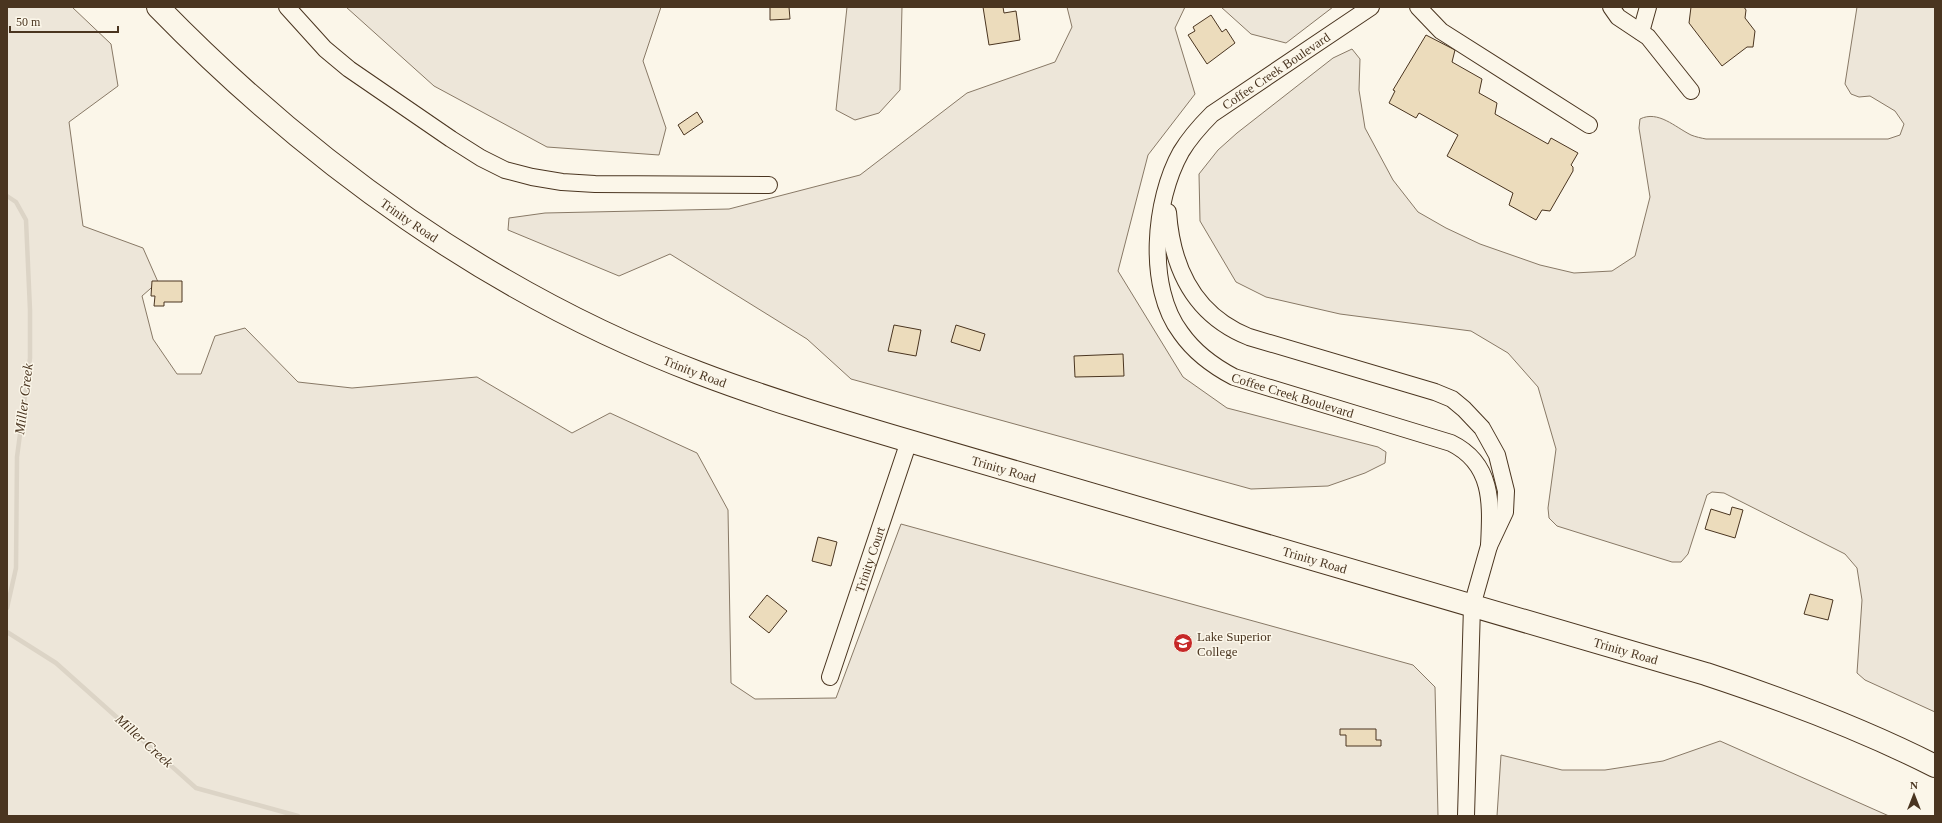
<svg xmlns="http://www.w3.org/2000/svg" width="1942" height="823" font-family="'Times New Roman',serif">
	<rect width="100%" height="100%" fill="#fbf6e9"/>
	<g fill="#ede6d9" stroke="#887966">
		<polygon points="7,7 72,7 111,44 118,86 69,122 83,226 143,248 158,282 142,296 153,339 177,374 201,374 215,336 245,328 298,382 352,388 477,377 572,433 610,413 697,453 728,510 731,683 755,699 836,698 901,524 1413,665 1435,687 1438,816 7,816"/>
		<polygon points="346,7 661,7 643,61 666,128 659,155 547,147 434,86"/>
		<polygon points="847,7 902,7 900,90 879,113 855,120 836,110"/>
		<polygon points="1067,7 1185,7 1175,28 1195,94 1148,155 1118,271 1183,377 1227,408 1378,447 1386,452 1385,463 1365,473 1328,486 1251,489 851,379 807,339 670,254 619,276 508,230 509,218 545,213 729,209 860,175 967,93 1055,62 1072,27"/>
		<polygon points="1221,7 1333,7 1286,43 1251,34"/>
		<path d="M1857 7H1935V712L1865 680 1857 673 1862 600 1857 568 1845 554 1724 493 1712 492 1707 495 1688 554 1681 562H1672L1557 526 1549 518 1548 508 1556 449 1538 387 1508 353 1471 331 1340 314 1266 297 1236 282 1200 221 1199 174 1218 150 1237 133 1333 58 1352 49 1360 59 1359 90 1365 128 1393 180 1418 212 1446 228 1480 244 1540 265 1574 273 1612 271 1635 256 1650 197 1639 128 1640 119C1658 110 1675 127 1691 135 1696 137 1701 138 1706 139H1888L1900 135 1904 124 1895 111 1870 96 1859 97 1851 94 1845 84Z"/>
		<polygon points="1720,741 1889,816 1497,816 1501,755 1562,770 1605,770 1663,761"/>
	</g>
	<g fill="none" stroke-linecap="round" stroke-linejoin="round">
		<g stroke="#dcd4c6" stroke-width="4.5">
			<polyline points="7,196 16,202 26,220 30,310 30,358 17,457 16,568 7,608"/>
			<polyline points="7,632 56,663 196,788 298,816"/>
		</g>
	</g>
	<g fill="#ecdcbc" stroke="#4a3520">
		<polygon points="770,7 789,7 790,19 770,20"/>
		<polygon points="983,7 1003,7 1004,13 1016,11 1020,40 989,45"/>
		<polygon points="1691,7 1744,7 1746,10 1745,18 1755,31 1753,47 1747,47 1722,66 1689,23"/>
		<polygon points="1211,15 1222,32 1226,29 1235,43 1207,64 1188,35 1195,31 1193,27"/>
		<polygon points="1426,35 1455,50 1452,62 1482,79 1479,93 1497,103 1495,114 1548,144 1551,138 1578,153 1571,165 1573,167 1573,171 1550,211 1542,210 1536,220 1509,205 1513,193 1447,156 1458,135 1419,113 1416,118 1389,103 1395,91 1393,90"/>
		<polygon points="697,112 703,122 684,135 678,125"/>
		<polygon points="152,281 182,281 182,302 164,302 164,306 154,306 155,296 151,296"/>
		<polygon points="894,325 921,330 916,356 888,351"/>
		<polygon points="956,325 985,334 980,351 951,342"/>
		<polygon points="1123,354 1124,376 1075,377 1074,356"/>
		<polygon points="1732,507 1743,510 1735,538 1705,529 1711,509 1730,515"/>
		<polygon points="818,537 837,542 831,566 812,561"/>
		<polygon points="1810,594 1833,600 1828,620 1804,614"/>
		<polygon points="767,595 787,611 769,633 749,617"/>
		<polygon points="1340,729 1376,729 1376,740 1381,740 1381,746 1346,746 1346,735 1340,735"/>
	</g>
	<g fill="none" stroke-linecap="round" stroke-linejoin="round">
		<g stroke="#4a3520" stroke-width="18">
			<g id="minor">
				<polyline points="287,7 325,49 349,69 451,139 481,158 505,170 532,177 562,182 595,184 769,185"/>
				<path id="s1" d="M1371 7 1212 114C1200 126 1190 137 1181 152 1154 200 1146 287 1181 333 1195 353 1213 366 1234 377L1451 443C1494 464 1491 505 1489 546"/>
				<polyline points="1418,7 1441,31 1589,125"/>
				<polyline points="1611,7 1618,17 1648,37 1691,91"/>
				<polyline points="1641,32 1648,7"/>
				<path d="M1168 212C1172 268 1194 315 1249 337L1435 392 1452 399 1464 409 1482 428 1497 455 1506 491 1505 512 1489 546 1472 606 1466 816"/>
				<path id="s2" d="M830 677 909 441"/>
			</g>
		</g>
		<g stroke="#4a3520" stroke-width="24">
			<g id="highway">
				<path id="s3" d="M158 7C311 164 493 295 699 373 767 399 838 420 909 441L1706 674C1785 700 1860 728 1935 766"/>
			</g>
		</g>
		<use href="#minor" stroke="#fbf6e9" stroke-width="16"/>
		<use href="#highway" stroke="#fbf6e9" stroke-width="22"/>
	</g>
	<defs>
		<g id="university-disc" transform="scale(1)"><circle r="9.5" fill="#c62828" stroke="#fbf6e9"/><path d="M0-5L7-2L0 1L-7-2ZM-4 1L0 2.5L4 1V4Q0 6-4 4Z" fill="#fff"/></g>
	</defs>
	<g fill-rule="evenodd">
		<use href="#university-disc" x="1183" y="643"/>
	</g>
	<g text-anchor="middle" dominant-baseline="central" stroke-width="3" stroke-linejoin="round" paint-order="stroke">
		<g font-size="13" fill="#4a3520" stroke="#fbf6e9">
			<text transform="translate(1276 71) rotate(-34)">Coffee Creek Boulevard</text>
			<text stroke="none"><textPath href="#s3" startOffset="330">Trinity Road</textPath></text>
			<text stroke="none"><textPath href="#s3" startOffset="654">Trinity Road</textPath></text>
			<text stroke="none"><textPath href="#s1" startOffset="561">Coffee Creek Boulevard</textPath></text>
			<text stroke="none"><textPath href="#s3" startOffset="978">Trinity Road</textPath></text>
			<text stroke="none"><textPath href="#s2" startOffset="124">Trinity Court</textPath></text>
			<text stroke="none"><textPath href="#s3" startOffset="1302">Trinity Road</textPath></text>
			<text stroke="none"><textPath href="#s3" startOffset="1626">Trinity Road</textPath></text>
		</g>
		<g font-size="13" fill="#4a3520" stroke="#fbf6e9" text-anchor="start">
			<text x="1197" y="636">Lake Superior<tspan x="1197" dy="15">College</tspan></text>
		</g>
		<g font-size="14" font-style="italic" fill="#4a3520" stroke="#fbf6e9">
			<text transform="translate(24 399) rotate(-83)">Miller Creek</text>
			<text transform="translate(144 741) rotate(42)">Miller Creek</text>
		</g>
	</g>
	<rect width="1942" height="823" fill="none" stroke="#4a3520" stroke-width="16"/>
	<g transform="translate(1914 795)" stroke="#fbf6e9" stroke-width="3" paint-order="stroke">
	<path d="M0-3L7 15L0 10L-7 15Z" fill="#4a3520"/>
	<text y="-6" font-size="11" font-weight="bold" text-anchor="middle" fill="#4a3520">N</text>
	</g>
	<path d="M10 26v6h108v-6" fill="none" stroke="#4a3520" stroke-width="2"/>
	<text x="16" y="26" font-size="12" fill="#4a3520" stroke="#fbf6e9" stroke-width="3" paint-order="stroke">50 m</text>
</svg>
